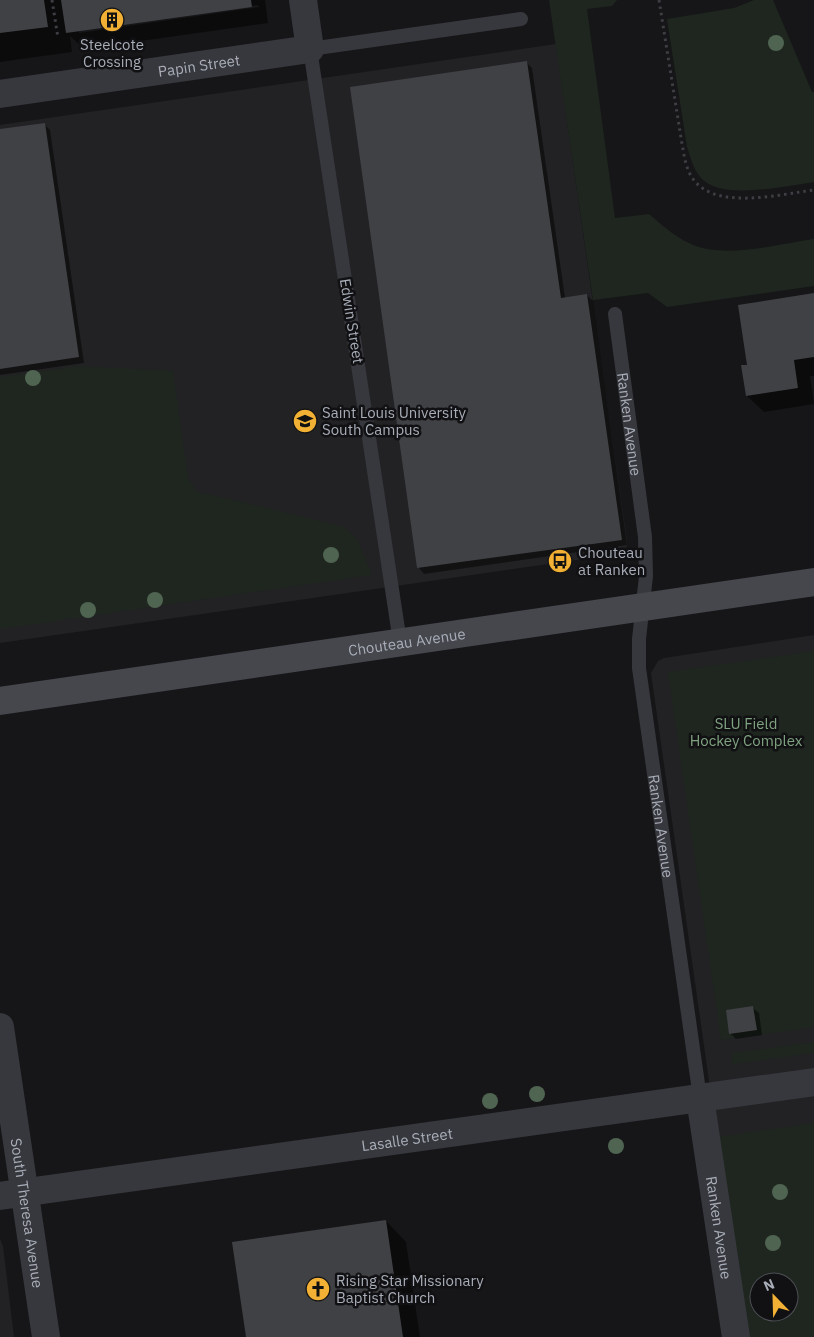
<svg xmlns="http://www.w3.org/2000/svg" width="814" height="1337" font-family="'IBM Plex Sans',sans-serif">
	<rect width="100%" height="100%" fill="#161618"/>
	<g fill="#222225" fill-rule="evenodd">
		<polygon points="556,44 627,541 627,546 623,551 618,554 0,643 0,125"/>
		<path d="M814 635V1337H749L717 1137 651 673 658 661 664 658ZM759 1282H789V1312H759Z"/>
		<polygon points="0,1239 3,1246 14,1337 0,1337"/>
	</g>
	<g fill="#1e261f" fill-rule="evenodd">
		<path d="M549 0H617L612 6 587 9 615 218 649 214C662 225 674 236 689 243 722 260 778 244 814 239V286L667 307 648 293 593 300Z"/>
		<path d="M754 0H773L812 92H814V182C786 186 721 201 701 178 693 169 691 158 687 147L667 19 734 8Z"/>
		<polygon points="79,366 173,371 188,477 196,491 344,527 358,540 372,575 0,629 0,377"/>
		<polygon points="814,651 814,1027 721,1040 668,672"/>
		<polygon points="814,1042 814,1053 733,1064 732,1053"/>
		<path d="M814 1123V1337H749L717 1137ZM759 1282H789V1312H759Z"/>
	</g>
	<g fill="#0007" fill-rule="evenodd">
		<path d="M0 0H265L268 23 84 49 70 36 72 52 0 62ZM258 5 259 7 79 33V30Z"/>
		<polygon points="526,62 532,68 565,298 587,295 593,301 627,545 424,574 419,568 351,88"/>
		<polygon points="44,124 50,130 84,363 0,375 0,130"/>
		<polygon points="814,294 814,376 810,376 814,404 764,412 747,396 749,366"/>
		<polygon points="753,1008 759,1013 762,1035 736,1039 730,1033"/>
		<polygon points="386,1221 406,1242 420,1337 247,1337"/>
	</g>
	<g fill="#404145">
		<polygon points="0,0 44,0 48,27 0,33"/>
		<polygon points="61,0 251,0 252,7 66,33"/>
		<polygon points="527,61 561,298 587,294 622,540 417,568 350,87"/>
		<polygon points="45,123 79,357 0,369 0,129"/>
		<polygon points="814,293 814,357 794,360 798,388 746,396 741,365 747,365 738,305"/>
		<polygon points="753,1006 757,1030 729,1034 726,1010"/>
		<polygon points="386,1220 403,1337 246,1337 232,1242"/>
	</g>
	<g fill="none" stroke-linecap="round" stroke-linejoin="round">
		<g stroke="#3d3f44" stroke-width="3" stroke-dasharray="2.5 4" stroke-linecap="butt">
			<polyline points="52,0 58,38"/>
			<path d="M659 0 682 144C684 154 685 164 690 174 710 213 780 194 814 190"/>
		</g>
		<g stroke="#37383d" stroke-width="14">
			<path id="s1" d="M615 314 645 537 646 576 639 639V668L700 1098"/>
			<polyline points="400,642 310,49 521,19"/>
		</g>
		<g stroke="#37383d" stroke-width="28">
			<path id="s2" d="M0 94 310 49 303 0"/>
			<path id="s3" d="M0 1027 46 1337"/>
			<path id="s4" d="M700 1098 736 1337"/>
			<path id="s5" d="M0 1196 814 1082"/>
		</g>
		<path stroke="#45474d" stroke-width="28" id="s6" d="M0 701 814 582"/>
	</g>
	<g fill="#506452">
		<circle cx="776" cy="43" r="8"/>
		<circle cx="33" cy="378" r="8"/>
		<circle cx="331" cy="555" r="8"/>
		<circle cx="155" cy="600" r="8"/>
		<circle cx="88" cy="610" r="8"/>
		<circle cx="537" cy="1094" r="8"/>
		<circle cx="490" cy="1101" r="8"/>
		<circle cx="616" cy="1146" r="8"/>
		<circle cx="780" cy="1192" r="8"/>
		<circle cx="773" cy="1243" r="8"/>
	</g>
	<defs>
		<g id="building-disc" transform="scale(1.25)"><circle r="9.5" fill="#f2b134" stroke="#111113"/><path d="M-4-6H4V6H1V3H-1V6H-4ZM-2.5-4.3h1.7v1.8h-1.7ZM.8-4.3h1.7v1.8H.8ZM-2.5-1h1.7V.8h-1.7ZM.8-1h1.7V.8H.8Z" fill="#111"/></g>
		<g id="university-disc" transform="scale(1.25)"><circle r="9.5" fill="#f2b134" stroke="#111113"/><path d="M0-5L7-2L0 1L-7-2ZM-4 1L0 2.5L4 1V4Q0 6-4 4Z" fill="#111"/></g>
		<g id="bus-disc" transform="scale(1.25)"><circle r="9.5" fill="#f2b134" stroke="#111113"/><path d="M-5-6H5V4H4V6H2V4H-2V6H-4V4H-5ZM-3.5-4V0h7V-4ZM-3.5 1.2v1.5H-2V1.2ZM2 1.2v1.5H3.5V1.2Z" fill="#111"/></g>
		<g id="church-disc" transform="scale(1.25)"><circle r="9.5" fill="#f2b134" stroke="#111113"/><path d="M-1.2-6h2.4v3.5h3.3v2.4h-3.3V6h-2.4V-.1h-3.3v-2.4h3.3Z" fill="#111"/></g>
	</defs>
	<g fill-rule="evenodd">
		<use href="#building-disc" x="112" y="20"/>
		<use href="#university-disc" x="305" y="421"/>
		<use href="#bus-disc" x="560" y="561"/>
		<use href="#church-disc" x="318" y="1289"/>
	</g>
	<g text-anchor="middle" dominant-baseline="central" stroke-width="5" stroke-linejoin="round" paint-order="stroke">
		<g font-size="15" fill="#a8adb8" stroke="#111113" text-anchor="start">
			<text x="112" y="44" text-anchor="middle">Steelcote<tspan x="112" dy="17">Crossing</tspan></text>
			<text x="322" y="412">Saint Louis University<tspan x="322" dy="17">South Campus</tspan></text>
			<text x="578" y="552">Chouteau<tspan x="578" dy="17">at Ranken</tspan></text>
			<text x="336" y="1280">Rising Star Missionary<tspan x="336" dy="17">Baptist Church</tspan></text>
		</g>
		<g font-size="15" fill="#a8adb8" stroke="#111113">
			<text stroke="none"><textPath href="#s2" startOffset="201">Papin Street</textPath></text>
			<text transform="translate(352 321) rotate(81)">Edwin Street</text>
			<text stroke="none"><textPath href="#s1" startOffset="111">Ranken Avenue</textPath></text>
			<text stroke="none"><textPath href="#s6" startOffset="411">Chouteau Avenue</textPath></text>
			<text stroke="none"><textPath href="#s1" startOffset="516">Ranken Avenue</textPath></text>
			<text stroke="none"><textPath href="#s5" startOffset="411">Lasalle Street</textPath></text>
			<text stroke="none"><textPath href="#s3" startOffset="188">South Theresa Avenue</textPath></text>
			<text stroke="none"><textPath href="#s4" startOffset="131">Ranken Avenue</textPath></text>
		</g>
		<g font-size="15" fill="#7fa381" stroke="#111113">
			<text x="746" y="723">SLU Field<tspan x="746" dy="17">Hockey Complex</tspan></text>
		</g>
	</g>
	<g transform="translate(774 1297) rotate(337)"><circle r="24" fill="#111113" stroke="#4d4f55"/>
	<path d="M0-4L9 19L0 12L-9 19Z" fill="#f2b134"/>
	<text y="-8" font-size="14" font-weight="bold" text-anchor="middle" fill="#a8adb8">N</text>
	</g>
</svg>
